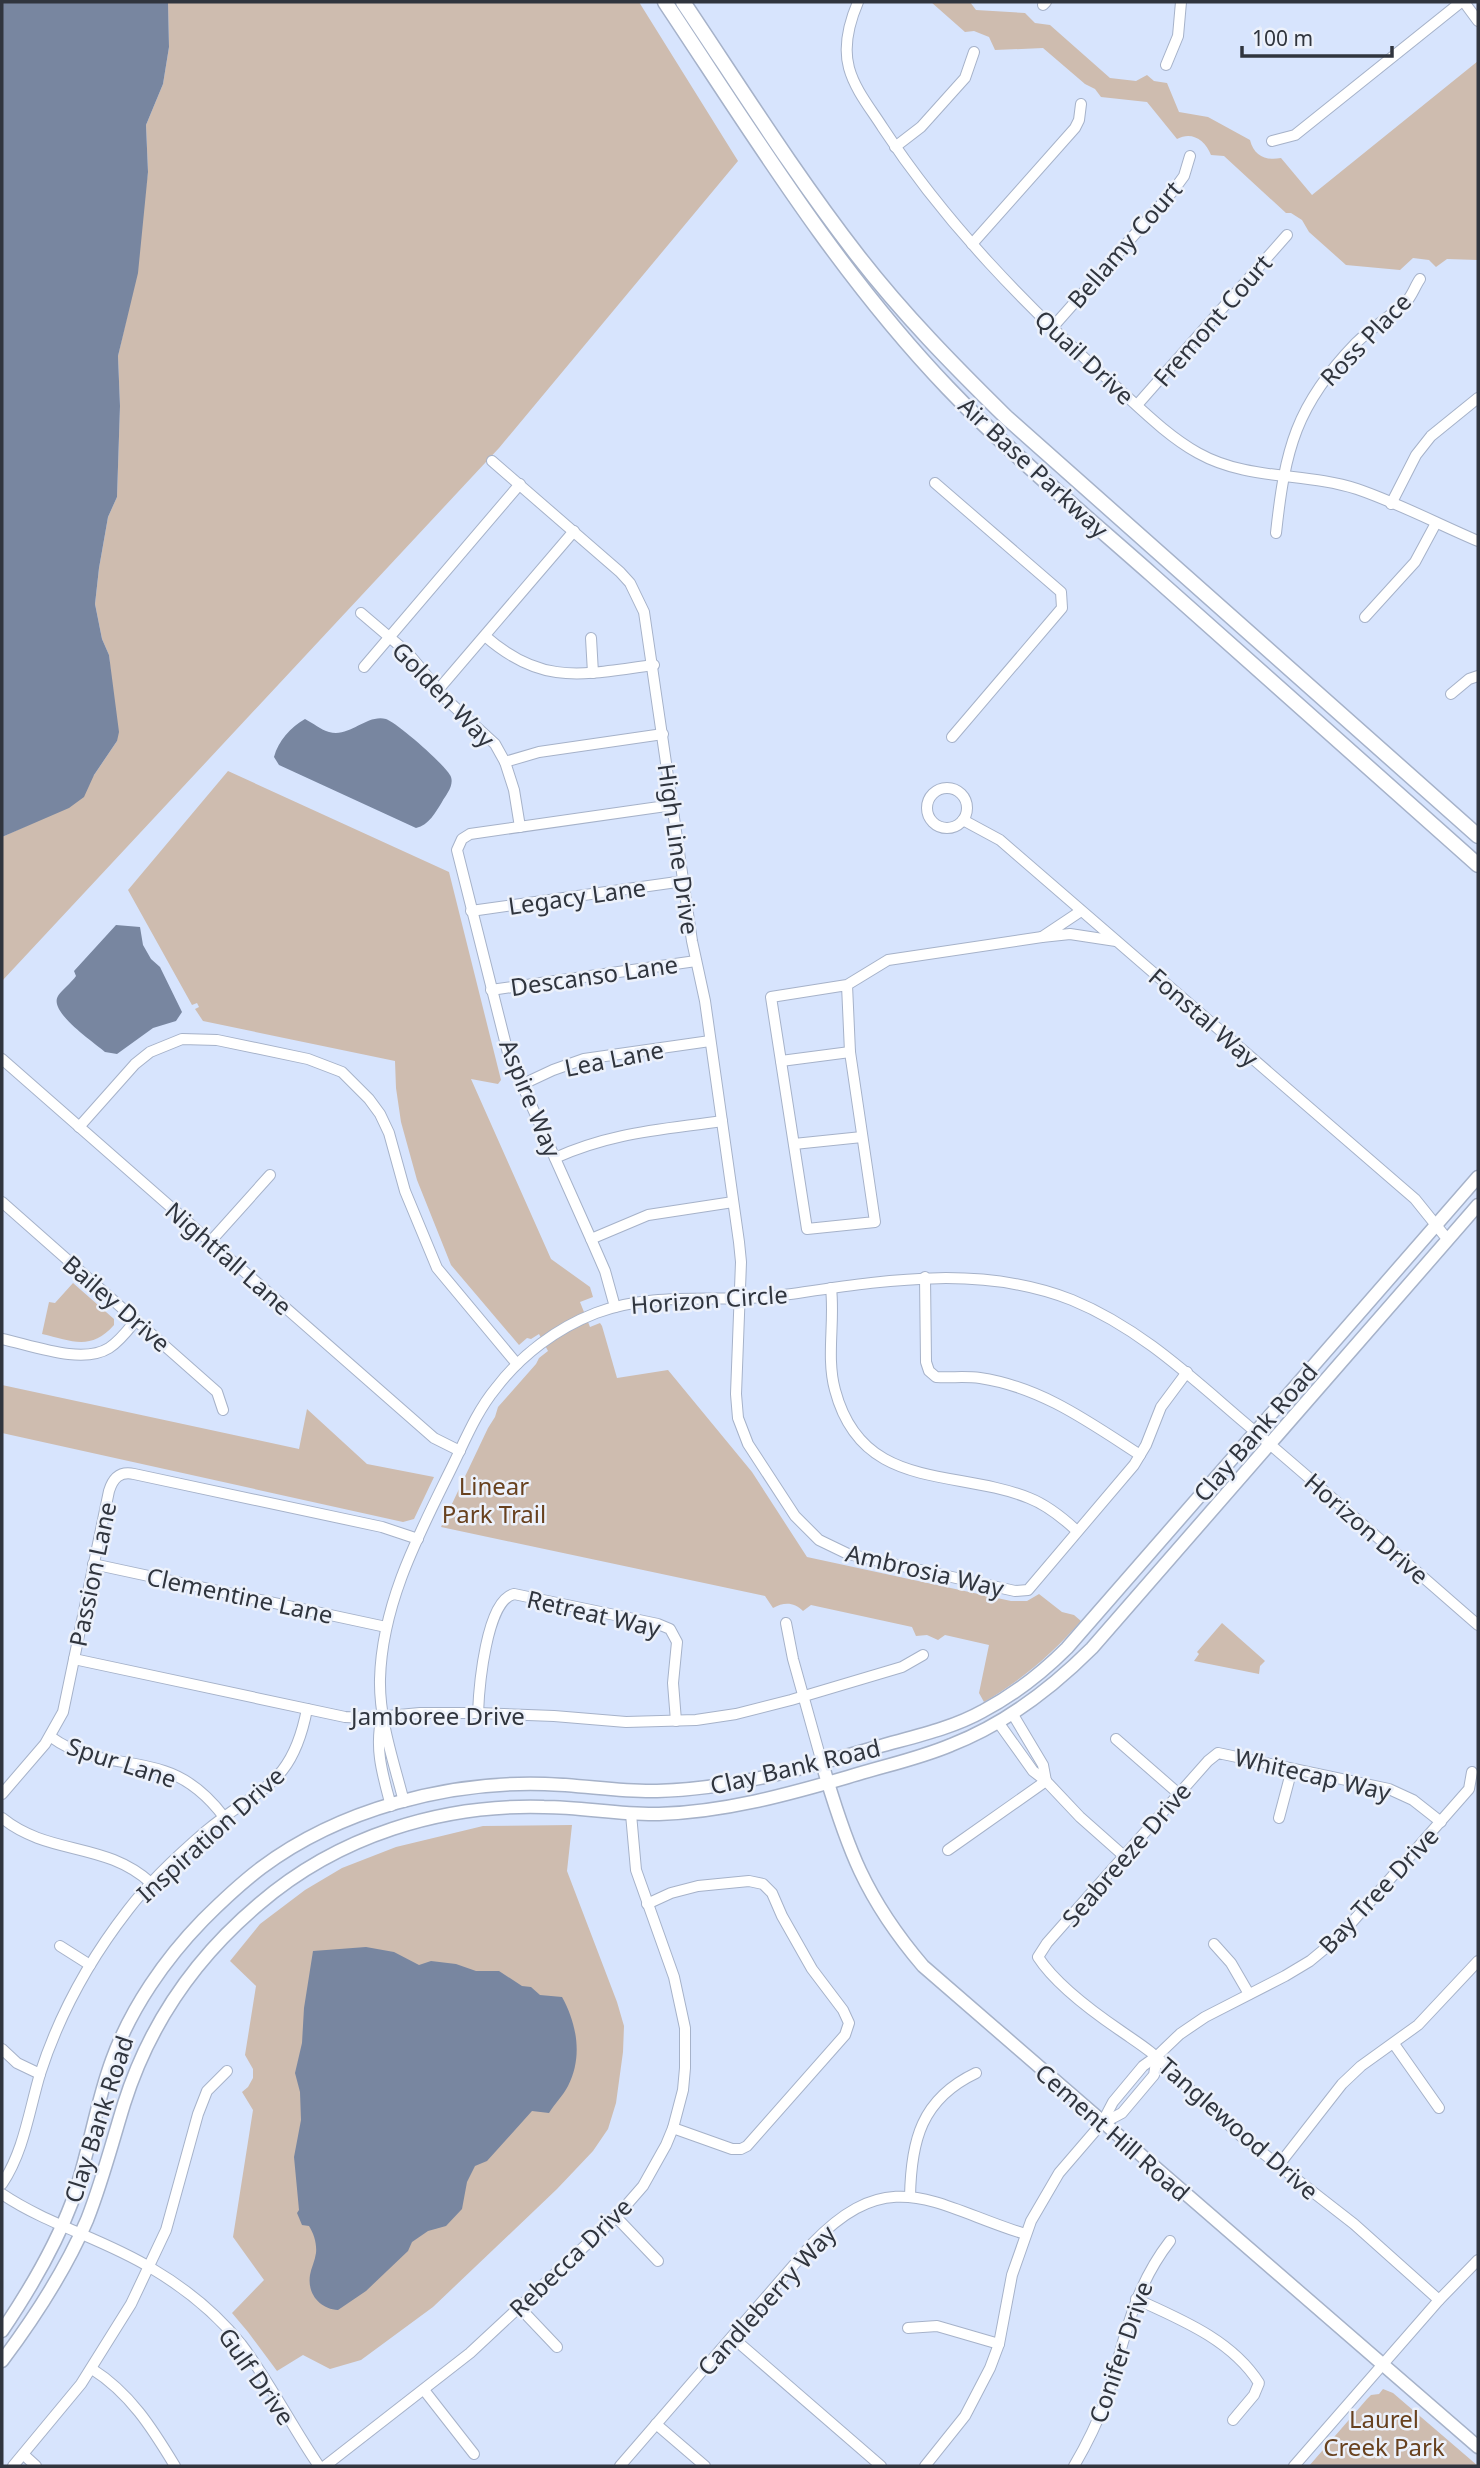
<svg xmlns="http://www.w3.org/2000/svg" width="1480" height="2468" font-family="'Noto Sans',sans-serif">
	<rect width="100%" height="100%" fill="#d7e4fd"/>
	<g fill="#cebcaf">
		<polygon points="168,2 639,2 738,161 499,448 2,981 2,837 26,826 94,775 117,741 109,655 102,639 95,604 99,568 108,517 117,497 120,406 118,356 127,316 148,172 146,125 163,84 169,47"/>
		<path d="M931 2H970L976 10 1025 13 1035 23 1050 25 1110 78 1136 81 1147 75 1154 81 1167 83 1179 112 1208 117 1250 140C1254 156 1266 161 1281 158L1312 195 1478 61V260L1447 259 1436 267 1429 260 1413 258 1400 270 1346 265 1309 232 1302 220 1291 213H1286L1224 156 1211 155C1205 140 1192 131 1177 139L1147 102 1101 97 1095 89 1085 84 1043 48 995 50 989 37 974 31 965 32Z"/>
		<path d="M228 771 449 872 501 1080 498 1084 471 1079 551 1259 590 1287 593 1297 580 1302 590 1327 600 1323 602 1326 617 1378 668 1370 752 1472 807 1557 1011 1601H1027L1039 1594 1062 1612 1074 1615 1081 1621C1052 1654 1022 1680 984 1702L979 1693 989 1645 945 1635 938 1640 927 1635 916 1636 912 1627 811 1605 803 1611C794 1602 784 1602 773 1608L765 1596 441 1527 488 1428 495 1417 498 1407 536 1364 539 1358 548 1351 539 1334 531 1339 527 1338 519 1345 451 1265 417 1180 401 1122 396 1088 395 1061 203 1021 195 1009 199 1007 197 1003 192 1005 128 890Z"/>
		<path d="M73 1283 114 1319V1325C91 1351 72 1341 42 1334L49 1302 55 1303Z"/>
		<polygon points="2,1385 299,1449 307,1409 367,1464 434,1477 414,1519 403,1522 2,1433"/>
		<polygon points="1222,1623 1265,1661 1260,1666 1259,1674 1194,1661 1199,1654 1197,1652"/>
		<polygon points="572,1825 567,1871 617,2002 624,2026 623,2052 616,2103 608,2129 593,2151 557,2189 433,2307 361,2360 330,2369 303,2355 277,2371 248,2332 232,2313 264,2280 233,2237 253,2110 242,2092 248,2087 253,2078 253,2069 245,2055 256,1986 230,1961 260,1924 305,1890 342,1868 396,1847 483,1826"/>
		<polygon points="1383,2389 1393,2393 1478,2466 1309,2466 1367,2399 1371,2395 1379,2394"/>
	</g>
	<g fill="#7886a0">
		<polygon points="2,2 168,2 169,47 163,84 146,125 148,172 138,273 118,356 120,406 117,497 108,517 99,568 95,604 102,639 109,655 119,732 117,741 94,775 84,797 69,808 2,837"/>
		<path d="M305 719C313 723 321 730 329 732 350 738 366 714 386 719 396 722 448 767 451 777 454 786 446 795 442 802 435 813 429 825 416 828L279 765 274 757C278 741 291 727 305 719Z"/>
		<path d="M116 925 140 927 143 945 151 959 160 967 182 1012 176 1021 153 1028 117 1054 105 1052C95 1043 48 1012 58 996 60 992 72 982 76 976L74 971Z"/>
		<path d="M366 1947 394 1952 419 1965 431 1961 456 1964 476 1971H499L522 1986 531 1987 540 1995 562 1997C577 2024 583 2057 568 2086 563 2096 555 2103 549 2113L532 2111 487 2161 475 2166 467 2182 462 2209 446 2226 428 2231 412 2242 408 2251 366 2291 338 2310C320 2309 307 2294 310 2275 311 2268 315 2261 316 2253 317 2244 314 2234 309 2226L302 2225 297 2213 299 2210 294 2157 301 2120 300 2092 295 2073 302 2043 304 2008 313 1951Z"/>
	</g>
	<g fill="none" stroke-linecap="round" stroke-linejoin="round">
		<g stroke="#a6b2c9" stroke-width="12">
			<g id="street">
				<path d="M858 2C849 23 843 46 849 68 855 90 871 109 883 128 946 224 1027 307 1112 383 1139 407 1166 435 1198 453 1248 481 1305 472 1357 489 1398 503 1438 524 1478 541"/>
				<polyline points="1464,2 1478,21"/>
				<polyline points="1043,5 1046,2"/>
				<polyline points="1166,65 1178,36 1181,2"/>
				<polyline points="1272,141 1295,135 1461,2"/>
				<polyline points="895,147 921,127 965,78 974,52"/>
				<polyline points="972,244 1075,128 1079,120 1081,104"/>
				<polyline points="1052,328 1173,191 1184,176 1190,156"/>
				<polyline points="1137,405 1287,235"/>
				<polyline points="492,461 620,572 630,583 644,612 692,941 705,1001 739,1242 741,1262 736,1394 738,1418 748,1444 795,1516 819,1540 848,1554 1015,1591 1028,1590 1134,1465 1146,1445 1161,1407 1187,1372"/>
				<polyline points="935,483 1061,592 1062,608 952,737"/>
				<polyline points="1391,504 1416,455 1431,436 1478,398"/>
				<path d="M1276 533C1285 449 1296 405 1356 343 1371 328 1390 317 1406 302 1412 296 1415 286 1420 279"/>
				<polyline points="361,613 408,653 447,700 495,744 505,762 514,790 520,827"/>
				<polyline points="1365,617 1415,562 1436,523"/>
				<path d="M485 636C543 687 584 674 654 665"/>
				<polyline points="591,638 593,673"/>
				<polyline points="364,667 520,484"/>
				<polyline points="438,690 574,531"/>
				<polyline points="1451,694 1469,679 1478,676"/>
				<polyline points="505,762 539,752 663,734"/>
				<circle cx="947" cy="808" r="20"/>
				<polyline points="963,820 1000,840 1415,1199 1448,1240"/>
				<polyline points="471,911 684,881"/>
				<polyline points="1081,911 1042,937 1070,934 1116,941"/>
				<polyline points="847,985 850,1052 875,1222 807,1229 771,997 847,985 888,960 1042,937"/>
				<polyline points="491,990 696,961"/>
				<polyline points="2,1059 434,1438 460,1451"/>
				<polyline points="781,1061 850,1052"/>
				<polyline points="521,1085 553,1070 584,1059 710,1041"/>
				<polyline points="79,1127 135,1064 150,1052 182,1039 217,1040 308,1059 342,1072 369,1099 380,1114 389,1133 405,1191 437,1268 517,1364"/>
				<polyline points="794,1144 862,1137"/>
				<path d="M555 1158C613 1132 661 1130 722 1121"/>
				<polyline points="2,1202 217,1392 223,1410"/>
				<polyline points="591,1239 648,1215 733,1202"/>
				<polyline points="210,1242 270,1175"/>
				<path d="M925 1277 926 1362 929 1371 936 1377C951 1378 965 1376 980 1378 1041 1387 1089 1422 1140 1455"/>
				<path d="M831 1288C835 1322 826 1357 835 1390 862 1492 954 1468 1029 1498 1047 1505 1063 1518 1077 1531"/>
				<polyline points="615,1307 605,1271 591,1239 508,1053 457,850 462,839 470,834 673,805"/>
				<path d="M2 1339C31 1345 82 1365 109 1348 120 1341 128 1330 136 1320"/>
				<polyline points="93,1564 386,1627"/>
				<polyline points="786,1623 793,1659 822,1763"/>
				<polyline points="74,1659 345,1717 367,1718 420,1713 478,1713 554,1716 626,1722 696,1720 736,1714 791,1700 902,1667 923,1655"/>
				<path d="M478 1713C479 1688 486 1600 514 1594L658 1624 670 1629 677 1642 673 1683 676 1721"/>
				<polyline points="1012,1713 1043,1765 1046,1781"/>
				<path d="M382 1717C374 1748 383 1776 391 1806"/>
				<polyline points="998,1722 1033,1771 1046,1781 1080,1817 1124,1856"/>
				<path d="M51 1737C90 1765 122 1757 164 1771 189 1779 209 1797 224 1817"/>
				<polyline points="1116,1739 1179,1794"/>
				<path d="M2 1794 45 1744 63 1712 109 1491C113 1478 120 1471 134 1474L382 1527 418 1539"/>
				<path d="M404 1802C394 1762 379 1721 380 1679 382 1604 418 1536 450 1471 464 1443 476 1412 496 1388 521 1355 557 1328 596 1313 657 1290 721 1304 784 1295 881 1281 978 1263 1072 1300 1140 1328 1191 1377 1245 1423 1324 1490 1401 1558 1478 1625"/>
				<path d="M2 1818C49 1856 105 1841 151 1883"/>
				<polyline points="1279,1818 1292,1769"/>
				<polyline points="948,1850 1046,1781"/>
				<polyline points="647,1904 671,1893 698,1886 749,1881 763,1884 772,1893 782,1916 812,1969 843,2010 849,2023 845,2035 747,2146 741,2149 732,2149 673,2128"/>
				<polyline points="1214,1944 1231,1963 1249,1994"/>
				<polyline points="60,1946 90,1965"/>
				<polyline points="1394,2044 1439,2108"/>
				<polyline points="2,2049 17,2063 40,2074"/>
				<polyline points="1103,2123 1122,2113 1154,2075 1157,2056"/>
				<polyline points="1278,2166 1342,2084 1361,2066 1418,2025 1478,1961"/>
				<path d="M2 2184C24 2151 29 2111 40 2074 59 2015 90 1959 128 1910 150 1881 178 1855 206 1831 259 1787 292 1787 307 1709"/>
				<path d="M2 2194C48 2225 104 2239 151 2268 185 2288 216 2313 241 2344 270 2382 292 2427 319 2466"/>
				<path d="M910 2197C911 2141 921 2099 976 2073"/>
				<polyline points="616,2217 658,2261"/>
				<path d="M1136 2299C1180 2319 1232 2340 1259 2383L1254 2395 1233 2420"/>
				<path d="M1439 2300 1354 2224 1241 2136 1168 2069C1155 2053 1138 2043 1121 2031 1093 2012 1056 1985 1038 1957L1047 1943 1208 1761 1218 1753 1389 1789 1413 1800 1441 1822"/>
				<polyline points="519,2307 557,2347"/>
				<polyline points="908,2328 937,2326 999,2344"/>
				<polyline points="732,2337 881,2466"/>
				<path d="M92 2369C130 2393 152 2428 175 2466"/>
				<polyline points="424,2390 474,2454"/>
				<polyline points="656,2424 705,2466"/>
				<polyline points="24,2455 36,2466"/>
				<polyline points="13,2466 81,2384 131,2304 166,2230 198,2114 207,2091 227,2071"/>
				<polyline points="325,2466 470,2353 616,2217 643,2186 666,2145 673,2128 683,2090 685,2068 685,2028 674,1977 636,1870 631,1814"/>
				<path d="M620 2466 812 2244C891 2161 937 2207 1025 2234"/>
				<polyline points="925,2466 965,2416 990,2368 999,2344 1012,2275 1031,2221 1059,2173 1102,2123 1113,2102 1143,2066 1157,2056 1180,2034 1205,2017 1285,1976 1310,1961 1339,1937 1469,1789 1472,1772"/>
				<path d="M1074 2466C1087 2444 1098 2421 1107 2397 1125 2340 1132 2290 1170 2241"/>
				<polyline points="1294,2466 1439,2300 1478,2260"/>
			</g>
		</g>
		<g stroke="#a6b2c9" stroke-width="15">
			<g id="secondary">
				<path d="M822 1763C847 1848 865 1898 923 1966L1478 2447"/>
				<path d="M2 2331C29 2291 55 2247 72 2202 89 2155 95 2106 112 2060 131 2008 165 1959 203 1920 221 1902 240 1884 261 1868 340 1809 448 1781 545 1784 583 1785 620 1792 657 1791 733 1789 805 1768 877 1747 912 1737 951 1729 983 1711 1015 1694 1042 1673 1067 1648L1478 1177"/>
				<path d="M2 2361C35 2317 65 2271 87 2220 102 2182 112 2143 124 2104 149 2025 196 1957 259 1904 338 1836 441 1804 544 1807 582 1807 620 1815 659 1814 724 1812 786 1795 848 1777 883 1766 918 1759 951 1745 1005 1724 1051 1689 1092 1648L1478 1205"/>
			</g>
		</g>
		<g stroke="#a6b2c9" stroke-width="17">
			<g id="primary">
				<path d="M665 2C753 134 837 272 948 388 1011 454 1082 513 1151 574 1260 671 1369 768 1478 865"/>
				<path d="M683 2C740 87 795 175 858 256 903 314 954 366 1006 417L1478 836"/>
			</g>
		</g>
		<use href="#street" stroke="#fff" stroke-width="10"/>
		<use href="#secondary" stroke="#fff" stroke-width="12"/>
		<use href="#primary" stroke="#fff" stroke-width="14"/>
	</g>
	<g text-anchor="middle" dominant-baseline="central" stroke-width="5" stroke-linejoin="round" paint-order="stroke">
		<g font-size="24" fill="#30353e" stroke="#ecf1fb">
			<text transform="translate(1124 244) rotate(-49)">Bellamy Court</text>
			<text transform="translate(1212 320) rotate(-49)">Fremont Court</text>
			<text transform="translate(1365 339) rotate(-46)">Ross Place</text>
			<text transform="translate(1085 357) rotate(43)">Quail Drive</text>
			<text transform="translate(1034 467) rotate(43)">Air Base Parkway</text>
			<text transform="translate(444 694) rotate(46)">Golden Way</text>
			<text transform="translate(679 849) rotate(82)">High Line Drive</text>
			<text transform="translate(577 896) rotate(-8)">Legacy Lane</text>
			<text transform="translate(594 975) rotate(-8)">Descanso Lane</text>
			<text transform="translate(1204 1017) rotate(41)">Fonstal Way</text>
			<text transform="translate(614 1058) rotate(-11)">Lea Lane</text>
			<text transform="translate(531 1098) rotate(68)">Aspire Way</text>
			<text transform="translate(229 1258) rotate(41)">Nightfall Lane</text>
			<text transform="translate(709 1299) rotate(-4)">Horizon Circle</text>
			<text transform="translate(117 1303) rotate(41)">Bailey Drive</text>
			<text transform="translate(1255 1432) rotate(-49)">Clay Bank Road</text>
			<text transform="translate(1367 1528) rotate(41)">Horizon Drive</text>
			<text transform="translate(925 1570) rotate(13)">Ambrosia Way</text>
			<text transform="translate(92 1574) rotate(-78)">Passion Lane</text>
			<text transform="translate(240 1595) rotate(12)">Clementine Lane</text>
			<text transform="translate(594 1613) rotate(13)">Retreat Way</text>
			<text x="438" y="1715">Jamboree Drive</text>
			<text transform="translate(122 1762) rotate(18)">Spur Lane</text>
			<text transform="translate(795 1766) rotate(-13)">Clay Bank Road</text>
			<text transform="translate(1313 1774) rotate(13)">Whitecap Way</text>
			<text transform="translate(210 1834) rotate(-42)">Inspiration Drive</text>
			<text transform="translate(1126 1854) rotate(-49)">Seabreeze Drive</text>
			<text transform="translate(1378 1890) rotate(-47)">Bay Tree Drive</text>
			<text transform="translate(98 2119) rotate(-72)">Clay Bank Road</text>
			<text transform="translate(1239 2128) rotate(41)">Tanglewood Drive</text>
			<text transform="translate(1113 2132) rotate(41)">Cement Hill Road</text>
			<text transform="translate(570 2257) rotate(-44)">Rebecca Drive</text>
			<text transform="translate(766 2300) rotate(-48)">Candleberry Way</text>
			<text transform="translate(1120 2352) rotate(-71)">Conifer Drive</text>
			<text transform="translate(257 2376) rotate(55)">Gulf Drive</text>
		</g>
		<g font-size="24" fill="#68411e" stroke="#ecf1fb">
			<text x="494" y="1485">Linear<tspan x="494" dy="28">Park Trail</tspan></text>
			<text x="1384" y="2418">Laurel<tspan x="1384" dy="28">Creek Park</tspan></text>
		</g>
	</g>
	<rect width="1480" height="2468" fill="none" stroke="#30353e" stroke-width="7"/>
	<path d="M1242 46v10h150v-10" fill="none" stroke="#30353e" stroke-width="3.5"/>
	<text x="1252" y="46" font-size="21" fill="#30353e" stroke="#ecf1fb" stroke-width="5" paint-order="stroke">100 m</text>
</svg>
